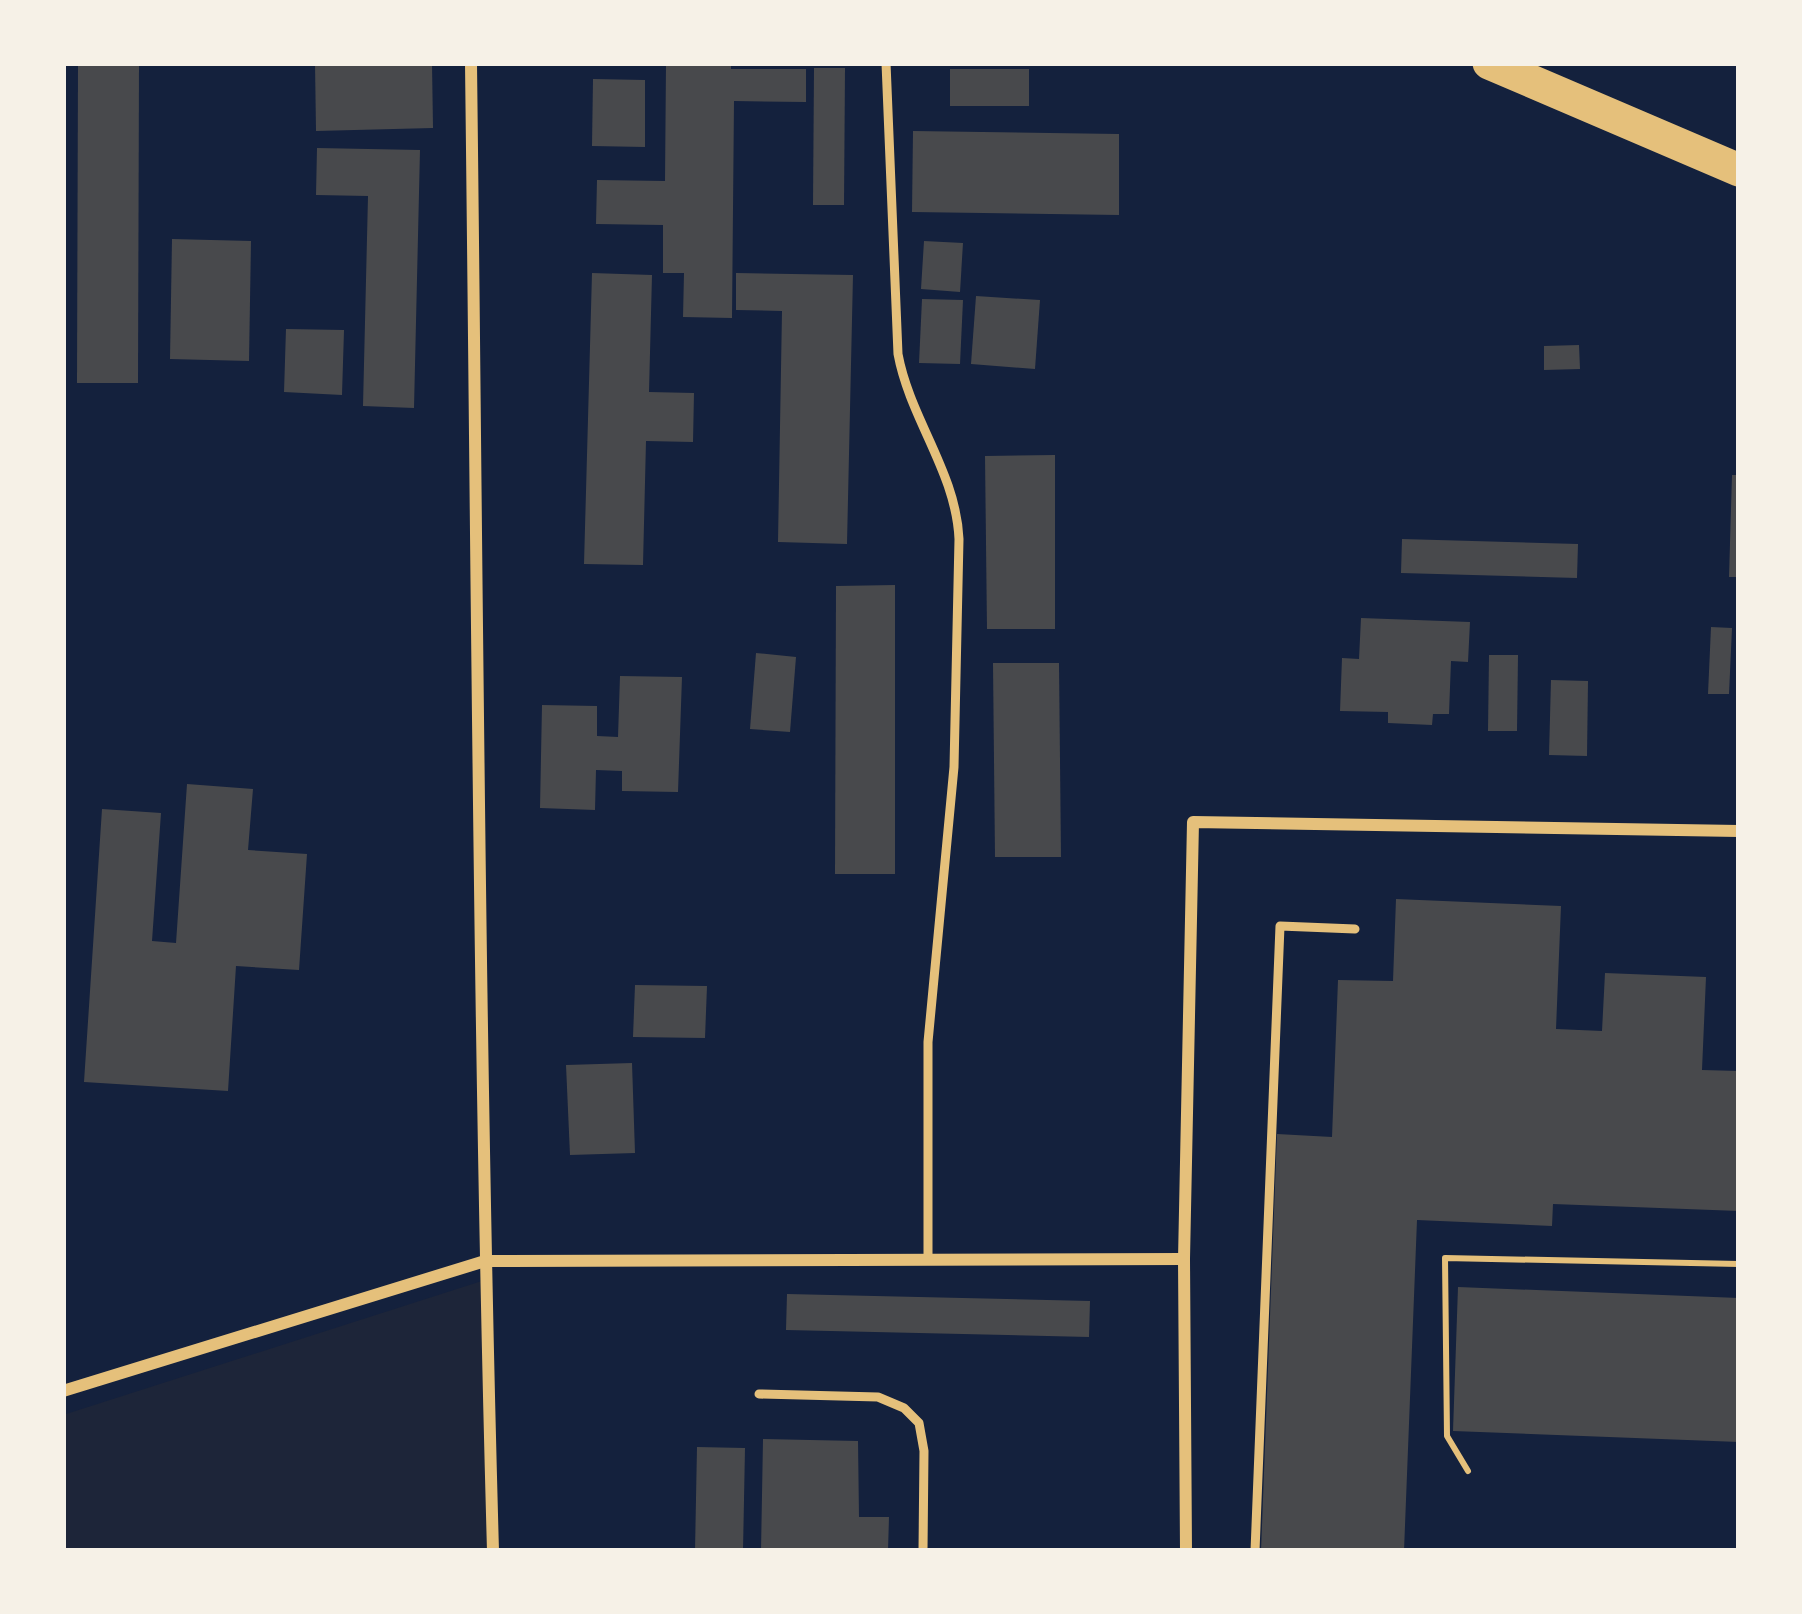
<svg xmlns="http://www.w3.org/2000/svg" width="1802" height="1614" font-family="Merriweather,serif">
	<rect width="100%" height="100%" fill="#14213d"/>
	<polygon fill="#1d2539" points="485,1280 493,1551 63,1551 63,1415"/>
	<g fill="#48494c">
		<polygon points="78,63 139,63 138,383 77,383"/>
		<polygon points="315,63 432,63 433,128 316,131"/>
		<polygon points="666,63 731,63 731,69 806,69 806,102 734,101 732,318 683,317 684,273 663,273 663,225 596,224 597,180 665,181"/>
		<polygon points="814,68 845,68 844,205 813,205"/>
		<rect x="950" y="69" width="79" height="37"/>
		<polygon points="593,79 645,80 645,147 592,146"/>
		<polygon points="913,131 1119,134 1119,215 912,212"/>
		<polygon points="317,148 420,150 414,408 363,406 368,196 316,195"/>
		<polygon points="172,239 251,241 249,361 170,359"/>
		<polygon points="924,241 963,243 960,292 921,289"/>
		<polygon points="592,273 652,275 649,392 694,393 693,442 646,441 643,565 584,564"/>
		<polygon points="736,273 853,275 847,544 778,542 782,311 736,310"/>
		<polygon points="976,296 1040,300 1035,369 971,364"/>
		<polygon points="922,299 963,300 960,364 919,363"/>
		<polygon points="286,329 344,330 342,395 284,392"/>
		<polygon points="1579,345 1580,369 1544,370 1544,346"/>
		<polygon points="1055,455 1055,629 987,629 985,456"/>
		<polygon points="1732,475 1739,475 1739,577 1729,577"/>
		<polygon points="1402,539 1578,544 1577,578 1401,573"/>
		<polygon points="895,585 895,874 835,874 836,586"/>
		<polygon points="1361,618 1470,622 1468,662 1451,661 1449,714 1433,714 1432,725 1388,723 1388,712 1340,711 1342,658 1359,659"/>
		<polygon points="1711,627 1732,628 1729,694 1708,694"/>
		<polygon points="756,653 796,657 790,732 750,729"/>
		<polygon points="1489,655 1518,655 1517,731 1488,731"/>
		<polygon points="993,663 1059,663 1061,857 995,857"/>
		<polygon points="620,676 682,677 678,792 622,791 622,771 596,770 595,810 540,808 542,705 597,706 597,736 618,737"/>
		<polygon points="1551,680 1588,681 1587,756 1549,755"/>
		<polygon points="187,784 253,789 248,850 307,854 299,970 236,966 228,1091 84,1082 102,809 161,813 152,941 176,943"/>
		<polygon points="1396,899 1561,906 1556,1029 1602,1031 1605,973 1706,977 1702,1070 1739,1071 1739,1211 1553,1204 1552,1226 1417,1220 1404,1551 1261,1551 1277,1134 1332,1137 1338,980 1393,981"/>
		<polygon points="635,985 707,986 705,1038 633,1037"/>
		<polygon points="632,1063 635,1153 570,1155 566,1065"/>
		<polygon points="1458,1287 1739,1298 1739,1442 1453,1431"/>
		<polygon points="787,1294 1090,1301 1089,1337 786,1330"/>
		<polygon points="763,1439 858,1441 859,1517 889,1517 888,1551 761,1551"/>
		<polygon points="697,1447 745,1448 743,1551 695,1551"/>
	</g>
	<g fill="none" stroke-linecap="round" stroke-linejoin="round">
		<polyline stroke="#e5c07b" stroke-width="6" points="1468,1471 1447,1436 1445,1258 1739,1264"/>
		<g stroke="#e5c07b" stroke-width="9">
			<path d="M886 63 898 354C910 419 956 472 959 539L954 767 928 1042V1259"/>
			<polyline points="759,1394 878,1397 904,1408 919,1423 924,1451 923,1551"/>
			<polyline points="1255,1551 1280,926 1355,929"/>
		</g>
		<g stroke="#e5c07b" stroke-width="12">
			<path d="M471 63C477 559 479 1055 493 1551"/>
			<polyline points="63,1391 485,1261 1184,1259"/>
			<polyline points="1186,1551 1184,1259 1193,822 1739,831"/>
		</g>
		<polyline stroke="#e5c07b" stroke-width="33" points="1489,63 1739,170"/>
	</g>
	<rect width="1802" height="1614" fill="none" stroke="#f6f1e7" stroke-width="132"/>
</svg>
